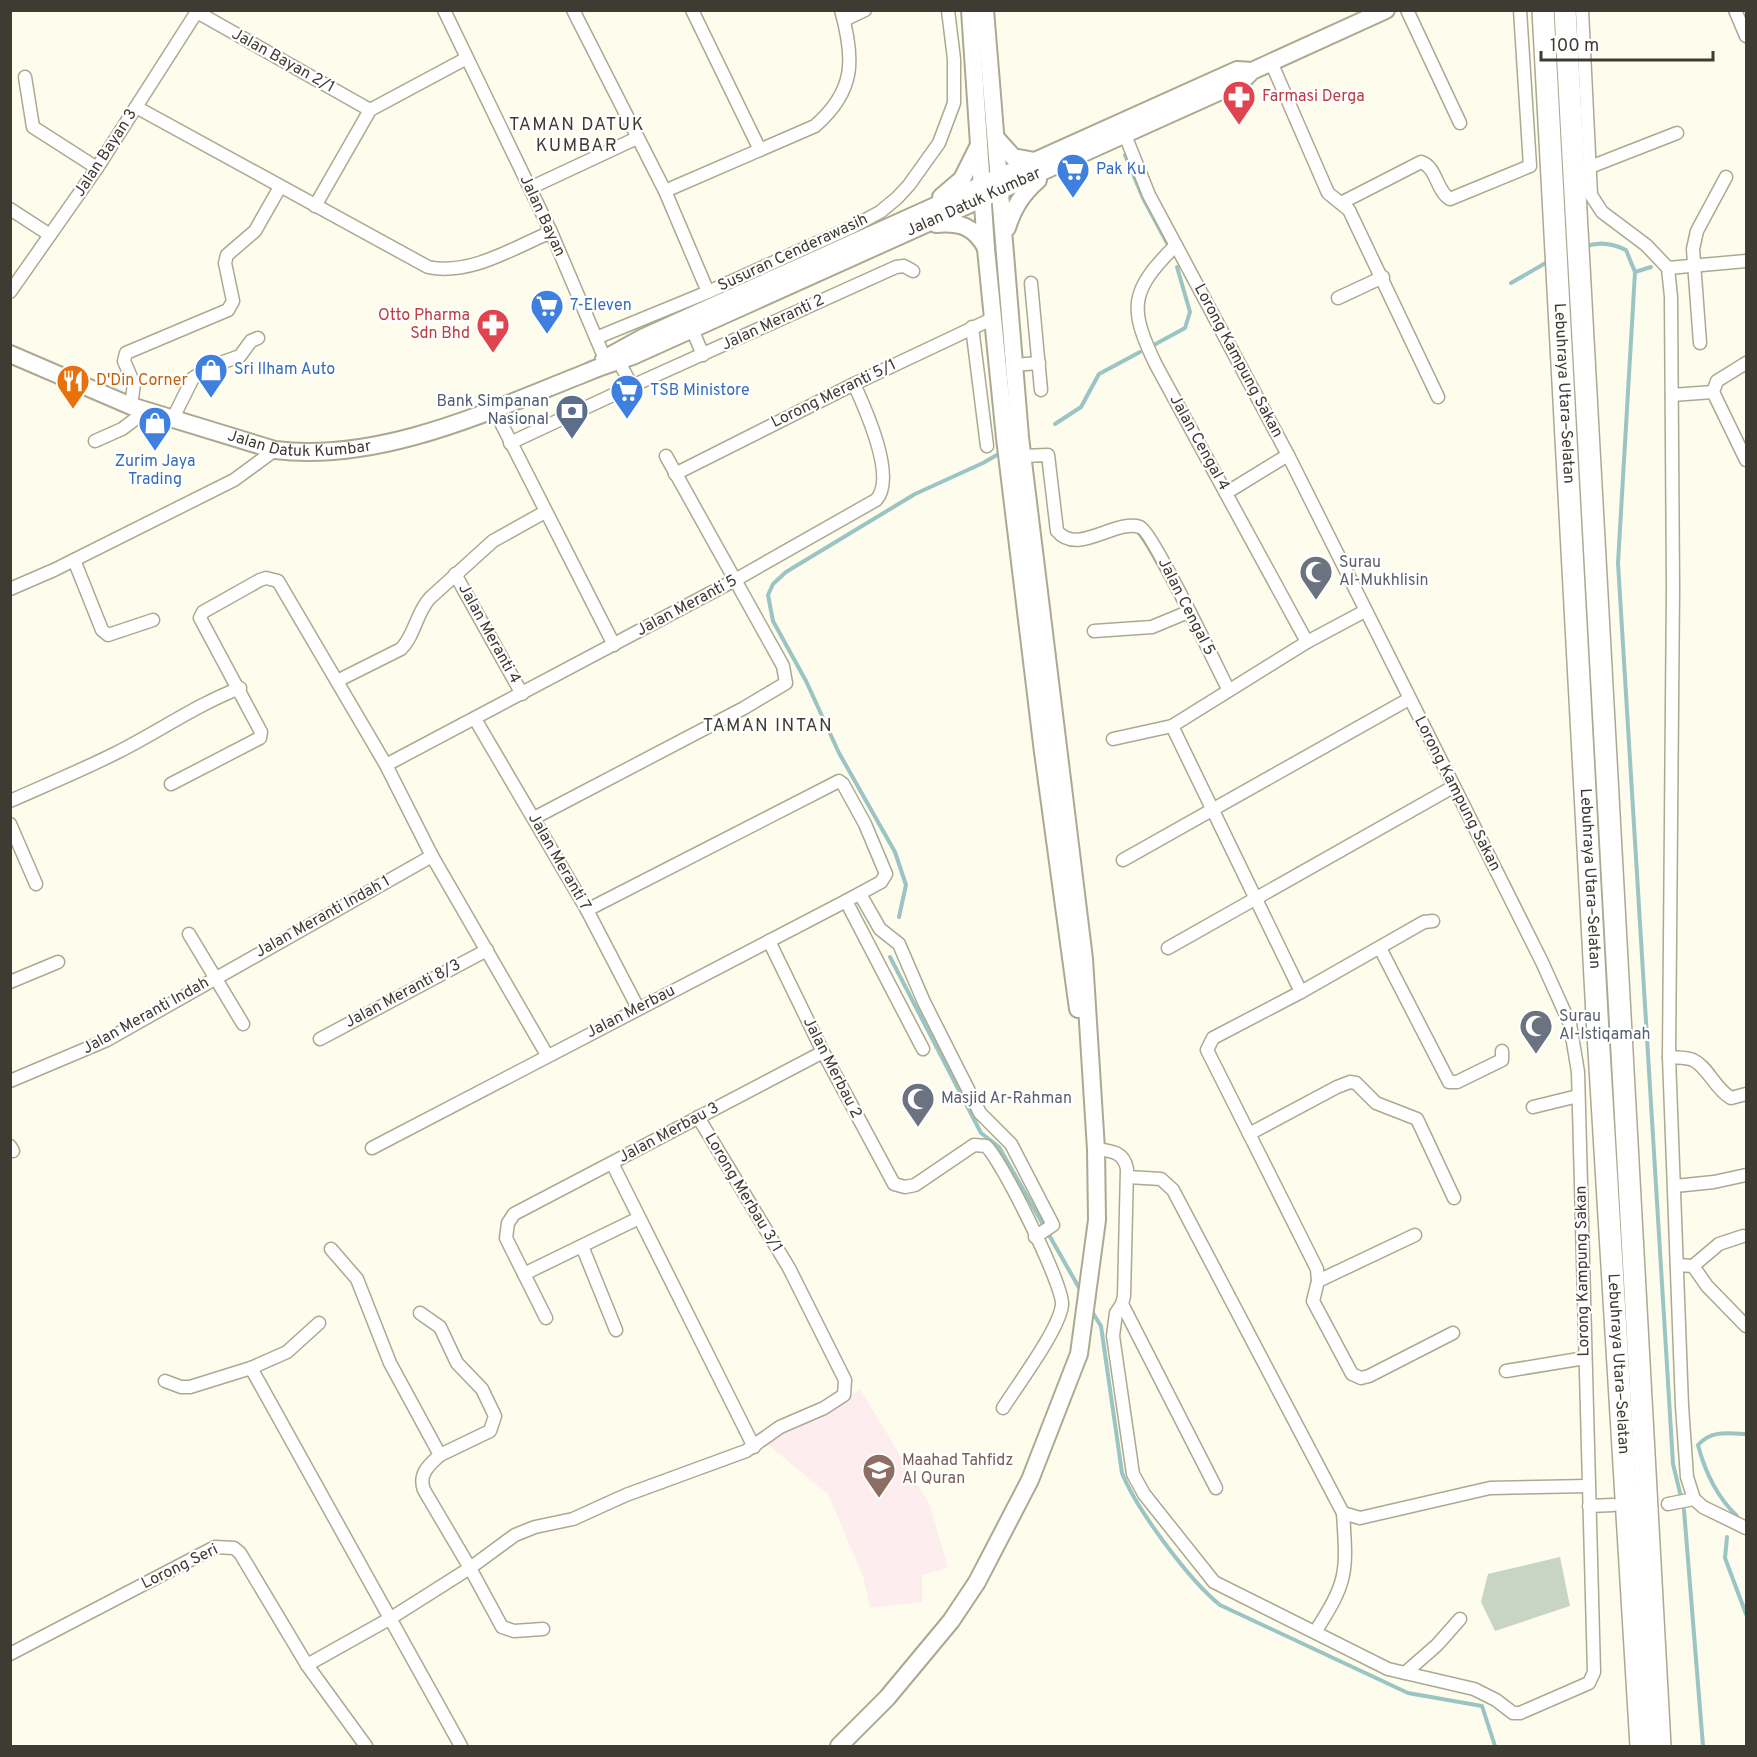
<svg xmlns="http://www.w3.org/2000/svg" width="1757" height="1757" font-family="Overpass,sans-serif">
	<rect width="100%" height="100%" fill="#fefced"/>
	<polygon fill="#fdedee" points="860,1389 930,1505 948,1568 922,1575 922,1602 870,1608 864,1579 828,1494 767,1444 783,1432 834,1408"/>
	<polygon fill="#c9d5c4" points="1560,1557 1570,1606 1495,1631 1481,1602 1488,1574"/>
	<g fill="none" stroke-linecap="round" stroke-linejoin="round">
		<g stroke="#9bc4c4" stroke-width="4">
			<polyline points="1125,155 1143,198 1167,243"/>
			<path d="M1584 247C1599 241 1612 243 1626 250L1635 272 1618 563 1673 1464 1681 1497"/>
			<polyline points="1635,272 1651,267"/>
			<polyline points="1511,283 1549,261"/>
			<polyline points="1152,346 1185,328 1190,312 1177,267"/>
			<polyline points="1055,424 1081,407 1099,374 1140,352"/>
			<polyline points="899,917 906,885 895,852 839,753 806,681 773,621 768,595 773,584 786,572 915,494 983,463 1002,452"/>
			<polyline points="890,957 981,1133 999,1147 1082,1293"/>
			<path d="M1091 1310 1101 1326 1122 1473C1137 1510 1189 1580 1220 1605L1408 1693 1482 1706 1495 1746"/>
			<polyline points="1684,1510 1703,1746"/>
			<path d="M1737 1516C1717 1497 1705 1472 1698 1445 1711 1430 1728 1433 1746 1434"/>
			<polyline points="1727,1537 1725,1558 1746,1614"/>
		</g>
		<g stroke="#aca991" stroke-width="15">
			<g id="street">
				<polyline points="444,10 551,232 605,359"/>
				<polyline points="573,10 665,191 708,292"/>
				<polyline points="692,10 760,150"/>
				<polyline points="1407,10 1460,123"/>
				<polyline points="1582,10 1591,195 1602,212 1646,245 1668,268"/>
				<polyline points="1735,10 1746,36"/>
				<polyline points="197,12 370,110"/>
				<polyline points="844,20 865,10"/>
				<polyline points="1271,62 1328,193 1349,210 1438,397"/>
				<polyline points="25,77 33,127 97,168"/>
				<path d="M136 107 428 267C470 276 513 248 551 232"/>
				<polyline points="1590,167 1677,133"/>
				<polyline points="530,188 637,138"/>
				<path d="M665 191 815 126C855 91 855 60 841 10"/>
				<path d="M1341 203 1421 162C1437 167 1436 191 1450 199L1530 166 1520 10"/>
				<polyline points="315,206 370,110 467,58"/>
				<polyline points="10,209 50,235"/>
				<path d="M1176 245C1130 291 1128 307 1156 365L1307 642"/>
				<polyline points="1668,268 1671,297 1673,588 1669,1057 1682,1406 1687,1477 1694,1499 1703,1507 1746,1528"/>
				<polyline points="1668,268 1746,261"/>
				<polyline points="1031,283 1041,390"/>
				<polyline points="10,292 97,168 198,10"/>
				<polyline points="1338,298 1383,277"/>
				<polyline points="972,327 987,446"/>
				<polyline points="692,329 703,355"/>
				<polyline points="596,338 708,292 852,227 880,212 897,198 909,185 939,143 954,103 954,59 948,10"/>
				<polyline points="1700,343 1693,249 1697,231 1726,177"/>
				<polyline points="1746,363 1717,381 1713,392 1746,460"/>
				<polyline points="1014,365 1039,363"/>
				<polyline points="632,386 896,267 904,266 913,271"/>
				<polyline points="1672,395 1713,392"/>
				<polyline points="131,406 134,384 124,361 126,353 228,310 233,301 225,263 227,255 255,231 280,187"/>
				<polyline points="495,411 614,645"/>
				<polyline points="173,418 193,378 212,366 240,356 251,341 258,338"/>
				<polyline points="95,441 122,429 146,411"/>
				<polyline points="510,443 632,386 619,362"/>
				<path d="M1022 456 1048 455 1057 531C1078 556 1114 519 1140 527 1151 530 1218 669 1228 689"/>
				<polyline points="675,474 854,384 994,318"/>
				<polyline points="1226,493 1288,455"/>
				<polyline points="74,560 102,630 108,635 153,620"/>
				<polyline points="455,574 522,694"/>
				<polyline points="10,589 54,570 234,480 275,450"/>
				<polyline points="1094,631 1152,627 1188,612"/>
				<path d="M337 681 401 649C415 635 416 613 430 598L493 541 545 512"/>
				<polyline points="475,719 587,910 638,1008"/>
				<polyline points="1172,726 1301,992"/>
				<polyline points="1113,739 1172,726 1307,642 1365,611"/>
				<path d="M386 765 735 580 876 500C897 478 865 408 854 384"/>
				<polyline points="171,784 260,738 261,732 200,618 203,612 260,580 266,578 278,581 386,765 432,856 547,1055"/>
				<path d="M10 801C46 785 82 770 116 753 158 732 196 705 240 688"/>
				<polyline points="534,818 744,708 786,683 783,666 666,456"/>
				<polyline points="10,824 36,884"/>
				<polyline points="1123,860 1409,699"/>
				<polyline points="860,894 880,929 899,944 924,1002 980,1113 1011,1144 1053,1225 1035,1237"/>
				<polyline points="846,901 923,1049"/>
				<polyline points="1433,921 1424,922 1301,992 1213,1038 1207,1050 1317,1269 1318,1281 1313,1301 1352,1374 1361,1378 1369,1376 1453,1333"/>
				<polyline points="189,934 243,1024"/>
				<path d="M769 941 823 1052 894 1184 905 1187 915 1185 974 1145 986 1146C1001 1159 1064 1286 1062 1305 1059 1330 1018 1384 1003 1408"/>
				<polyline points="1168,948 1453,787"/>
				<polyline points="1380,948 1449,1082 1457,1082 1502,1060 1502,1051"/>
				<polyline points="10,982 58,962"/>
				<polyline points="320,1039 487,950"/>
				<path d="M1669 1057C1676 1058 1686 1057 1693 1060 1708 1067 1715 1089 1731 1098L1746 1094"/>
				<polyline points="10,1081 107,1040 432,856"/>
				<polyline points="1533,1107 1578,1096"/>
				<polyline points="1249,1134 1337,1087 1350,1082 1356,1083 1376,1103 1417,1119 1454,1198"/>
				<polyline points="10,1146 13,1151"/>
				<polyline points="372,1148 846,901 881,882 886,874 865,824 843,784 839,781 587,910"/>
				<path d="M1096 1149C1112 1151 1124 1152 1127 1169L1124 1296 1122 1304 1116 1313 1113 1336 1133 1474 1144 1494 1214 1582 1388 1669 1474 1689 1496 1700 1513 1713H1520L1589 1683 1594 1672 1578 1072 1570 1024 1542 962 1288 455 1149 195 1125 135"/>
				<polyline points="612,1163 754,1447"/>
				<polyline points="1128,1177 1161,1179 1173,1190 1343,1513 1360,1518 1490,1488 1588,1486"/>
				<polyline points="1675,1186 1714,1182 1746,1175"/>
				<polyline points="582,1246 616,1330"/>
				<path d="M331 1249 357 1279 390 1363 440 1455C429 1465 418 1474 424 1490L470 1568 502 1627 514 1631 543 1629"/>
				<polyline points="1677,1265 1693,1266 1707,1286 1746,1326"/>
				<polyline points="1693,1266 1719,1244 1743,1236"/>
				<polyline points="524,1274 639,1218"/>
				<polyline points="1318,1281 1415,1235"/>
				<polyline points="1122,1304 1216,1488"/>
				<polyline points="420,1313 440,1327 457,1363 482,1389 495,1416 490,1431 440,1455"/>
				<polyline points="546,1318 506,1238 508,1223 514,1214 823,1052"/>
				<polyline points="251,1368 287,1352 319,1323"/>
				<polyline points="1506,1371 1585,1358"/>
				<polyline points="165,1381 181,1387 190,1387 251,1368 461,1746"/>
				<polyline points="1668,1504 1694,1499"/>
				<polyline points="1589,1506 1613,1505"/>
				<path d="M1315 1632C1348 1581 1347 1573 1343 1513"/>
				<polyline points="10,1654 215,1547 234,1548 240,1553 307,1665 366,1746"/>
				<polyline points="307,1665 391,1618 470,1568 515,1535 535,1527 573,1519 626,1495 746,1451 780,1427 824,1408 844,1395 845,1380 789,1268 698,1117"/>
				<polyline points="1405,1673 1437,1645 1460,1619"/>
			</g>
		</g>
		<g stroke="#aca991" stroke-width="20">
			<g id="secondary">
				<polyline points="970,10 986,249 1005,438 1043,752 1078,1009"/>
				<polyline points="996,138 1013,157 1035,161"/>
				<polyline points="941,197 962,179 978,147"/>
				<path d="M936 224C960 222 974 226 986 248"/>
				<path d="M1007 228C1013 208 1022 194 1038 180"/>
				<path id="s1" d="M10 354 131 406 275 450C382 463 491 410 588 372 603 365 620 361 635 355L1241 82 1252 71 1386 10"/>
				<polyline points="604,359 644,337 1237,70 1252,71"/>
				<polyline points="839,1746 887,1698 951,1621 977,1582 1030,1480 1079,1354 1097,1220 1096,1149 1084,959 1020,437 985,10"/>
			</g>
		</g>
		<g stroke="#aca991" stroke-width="24">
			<g id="highway">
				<path id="s2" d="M1543 10 1598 1034 1641 1746"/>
				<polyline points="1565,10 1660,1746"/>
			</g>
		</g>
		<use href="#street" stroke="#fff" stroke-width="12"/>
		<use href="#secondary" stroke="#fff" stroke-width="16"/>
		<use href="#highway" stroke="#fff" stroke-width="21"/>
	</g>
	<defs>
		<g id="pharmacy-pin" transform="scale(1.725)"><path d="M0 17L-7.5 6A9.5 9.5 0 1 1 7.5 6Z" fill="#e0444e" stroke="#fff"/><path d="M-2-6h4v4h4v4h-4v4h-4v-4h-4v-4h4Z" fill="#fff"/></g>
		<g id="supermarket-pin" transform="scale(1.725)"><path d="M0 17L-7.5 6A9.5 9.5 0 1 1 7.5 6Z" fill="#3f7fe0" stroke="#fff"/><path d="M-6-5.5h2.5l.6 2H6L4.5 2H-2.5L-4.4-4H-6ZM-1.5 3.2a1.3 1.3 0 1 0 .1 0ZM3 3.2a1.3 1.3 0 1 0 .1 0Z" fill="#fff"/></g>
		<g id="shop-pin" transform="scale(1.725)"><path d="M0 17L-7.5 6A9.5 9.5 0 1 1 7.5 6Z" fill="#3f7fe0" stroke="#fff"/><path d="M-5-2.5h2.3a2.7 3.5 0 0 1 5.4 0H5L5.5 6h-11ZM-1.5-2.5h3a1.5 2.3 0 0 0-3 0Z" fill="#fff"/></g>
		<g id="restaurant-pin" transform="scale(1.725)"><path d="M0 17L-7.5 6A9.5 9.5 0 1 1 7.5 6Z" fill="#e8710a" stroke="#fff"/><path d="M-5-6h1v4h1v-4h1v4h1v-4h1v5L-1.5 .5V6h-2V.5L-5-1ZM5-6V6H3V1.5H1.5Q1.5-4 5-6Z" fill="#fff"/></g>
		<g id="bank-pin" transform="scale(1.725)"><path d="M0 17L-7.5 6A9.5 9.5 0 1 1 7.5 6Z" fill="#5c6f8a" stroke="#fff"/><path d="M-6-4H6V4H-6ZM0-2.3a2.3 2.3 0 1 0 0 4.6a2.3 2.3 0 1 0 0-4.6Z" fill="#fff"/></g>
		<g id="mosque-pin" transform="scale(1.725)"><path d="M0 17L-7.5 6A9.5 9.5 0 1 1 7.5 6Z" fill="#6b7280" stroke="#fff"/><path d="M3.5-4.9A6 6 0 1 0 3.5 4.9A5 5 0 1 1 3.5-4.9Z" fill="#fff"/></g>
		<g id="school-pin" transform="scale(1.725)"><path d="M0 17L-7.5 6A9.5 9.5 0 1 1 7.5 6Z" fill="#8d6e63" stroke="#fff"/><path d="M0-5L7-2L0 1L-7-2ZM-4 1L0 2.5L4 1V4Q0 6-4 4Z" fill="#fff"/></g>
	</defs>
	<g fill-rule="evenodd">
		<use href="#pharmacy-pin" x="1239" y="97"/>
		<use href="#supermarket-pin" x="1073" y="170"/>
		<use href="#supermarket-pin" x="547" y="306"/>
		<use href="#pharmacy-pin" x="493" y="325"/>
		<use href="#shop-pin" x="211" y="370"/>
		<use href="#restaurant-pin" x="73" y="381"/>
		<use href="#supermarket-pin" x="627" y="391"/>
		<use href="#bank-pin" x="572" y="411"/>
		<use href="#shop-pin" x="155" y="423"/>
		<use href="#mosque-pin" x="1316" y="572"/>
		<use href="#mosque-pin" x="1536" y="1026"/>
		<use href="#mosque-pin" x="918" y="1099"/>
		<use href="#school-pin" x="879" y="1470"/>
	</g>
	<g text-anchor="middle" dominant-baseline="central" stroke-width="4.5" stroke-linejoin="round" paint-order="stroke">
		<g font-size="16" fill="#3d3b32" stroke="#fff">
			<text transform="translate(283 61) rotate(29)">Jalan Bayan 2/1</text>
			<text transform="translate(106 153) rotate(-57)">Jalan Bayan 3</text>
			<text stroke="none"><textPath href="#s1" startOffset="1030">Jalan Datuk Kumbar</textPath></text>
			<text transform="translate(542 216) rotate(65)">Jalan Bayan</text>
			<text transform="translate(793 253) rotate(-25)">Susuran Cenderawasih</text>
			<text transform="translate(773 323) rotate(-25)">Jalan Meranti 2</text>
			<text transform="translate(1238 361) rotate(62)">Lorong Kampung Sakan</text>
			<text stroke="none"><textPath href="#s2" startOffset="384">Lebuhraya Utara–Selatan</textPath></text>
			<text transform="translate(834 394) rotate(-26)">Lorong Meranti 5/1</text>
			<text stroke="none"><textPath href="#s1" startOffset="306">Jalan Datuk Kumbar</textPath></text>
			<text transform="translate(1199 443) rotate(61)">Jalan Cengal 4</text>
			<text transform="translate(687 606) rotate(-28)">Jalan Meranti 5</text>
			<text transform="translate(1186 607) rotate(63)">Jalan Cengal 5</text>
			<text transform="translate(489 634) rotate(61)">Jalan Meranti 4</text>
			<text transform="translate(1457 794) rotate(63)">Lorong Kampung Sakan</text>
			<text transform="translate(559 862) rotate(60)">Jalan Meranti 7</text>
			<text stroke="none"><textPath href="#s2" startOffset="870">Lebuhraya Utara–Selatan</textPath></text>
			<text transform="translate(323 917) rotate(-29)">Jalan Meranti Indah 1</text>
			<text transform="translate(403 994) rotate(-28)">Jalan Meranti 8/3</text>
			<text transform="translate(631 1012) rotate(-27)">Jalan Merbau</text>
			<text transform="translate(146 1016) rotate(-29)">Jalan Meranti Indah</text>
			<text transform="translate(832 1068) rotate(63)">Jalan Merbau 2</text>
			<text transform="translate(669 1133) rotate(-28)">Jalan Merbau 3</text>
			<text transform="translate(743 1193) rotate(59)">Lorong Merbau 3/1</text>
			<text transform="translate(1583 1271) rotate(-91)">Lorong Kampung Sakan</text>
			<text stroke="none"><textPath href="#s2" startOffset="1356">Lebuhraya Utara–Selatan</textPath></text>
			<text transform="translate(180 1567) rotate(-26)">Lorong Seri</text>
		</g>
		<g font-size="16" fill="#be3a42" stroke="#fff" text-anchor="start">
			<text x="1262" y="97">Farmasi Derga</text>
			<text x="470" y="316" text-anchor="end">Otto Pharma<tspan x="470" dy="18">Sdn Bhd</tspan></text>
		</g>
		<g font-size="16" fill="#366cbe" stroke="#fff" text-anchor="start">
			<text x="1096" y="170">Pak Ku</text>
			<text x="570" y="306">7-Eleven</text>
			<text x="234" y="370">Sri Ilham Auto</text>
			<text x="650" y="391">TSB Ministore</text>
			<text x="155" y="462" text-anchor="middle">Zurim Jaya<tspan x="155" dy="18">Trading</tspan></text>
		</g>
		<g font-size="16" fill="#c56008" stroke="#fff" text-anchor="start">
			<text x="96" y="381">D'Din Corner</text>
		</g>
		<g font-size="16" fill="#4e5e75" stroke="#fff" text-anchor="end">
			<text x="549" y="402">Bank Simpanan<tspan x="549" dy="18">Nasional</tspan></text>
		</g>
		<g font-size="16" fill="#5b616d" stroke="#fff" text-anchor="start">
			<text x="1339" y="563">Surau<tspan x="1339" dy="18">Al-Mukhlisin</tspan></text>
			<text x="1559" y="1017">Surau<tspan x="1559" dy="18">Al-Istiqamah</tspan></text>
			<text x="941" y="1099">Masjid Ar-Rahman</text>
		</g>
		<g font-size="16" fill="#785e54" stroke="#fff" text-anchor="start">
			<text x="902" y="1461">Maahad Tahfidz<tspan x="902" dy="18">Al Quran</tspan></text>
		</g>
		<g font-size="18" letter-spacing="1.5" fill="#3d3b32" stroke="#fff">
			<text x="577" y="125">TAMAN DATUK<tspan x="577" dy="21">KUMBAR</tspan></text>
			<text x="768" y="726">TAMAN INTAN</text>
		</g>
	</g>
	<rect width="1757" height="1757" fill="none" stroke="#3d3b32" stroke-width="24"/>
	<path d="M1541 51v9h172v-9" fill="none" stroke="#3d3b32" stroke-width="3"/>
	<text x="1550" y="51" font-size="18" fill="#3d3b32" stroke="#ffffff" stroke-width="4.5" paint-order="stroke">100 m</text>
</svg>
